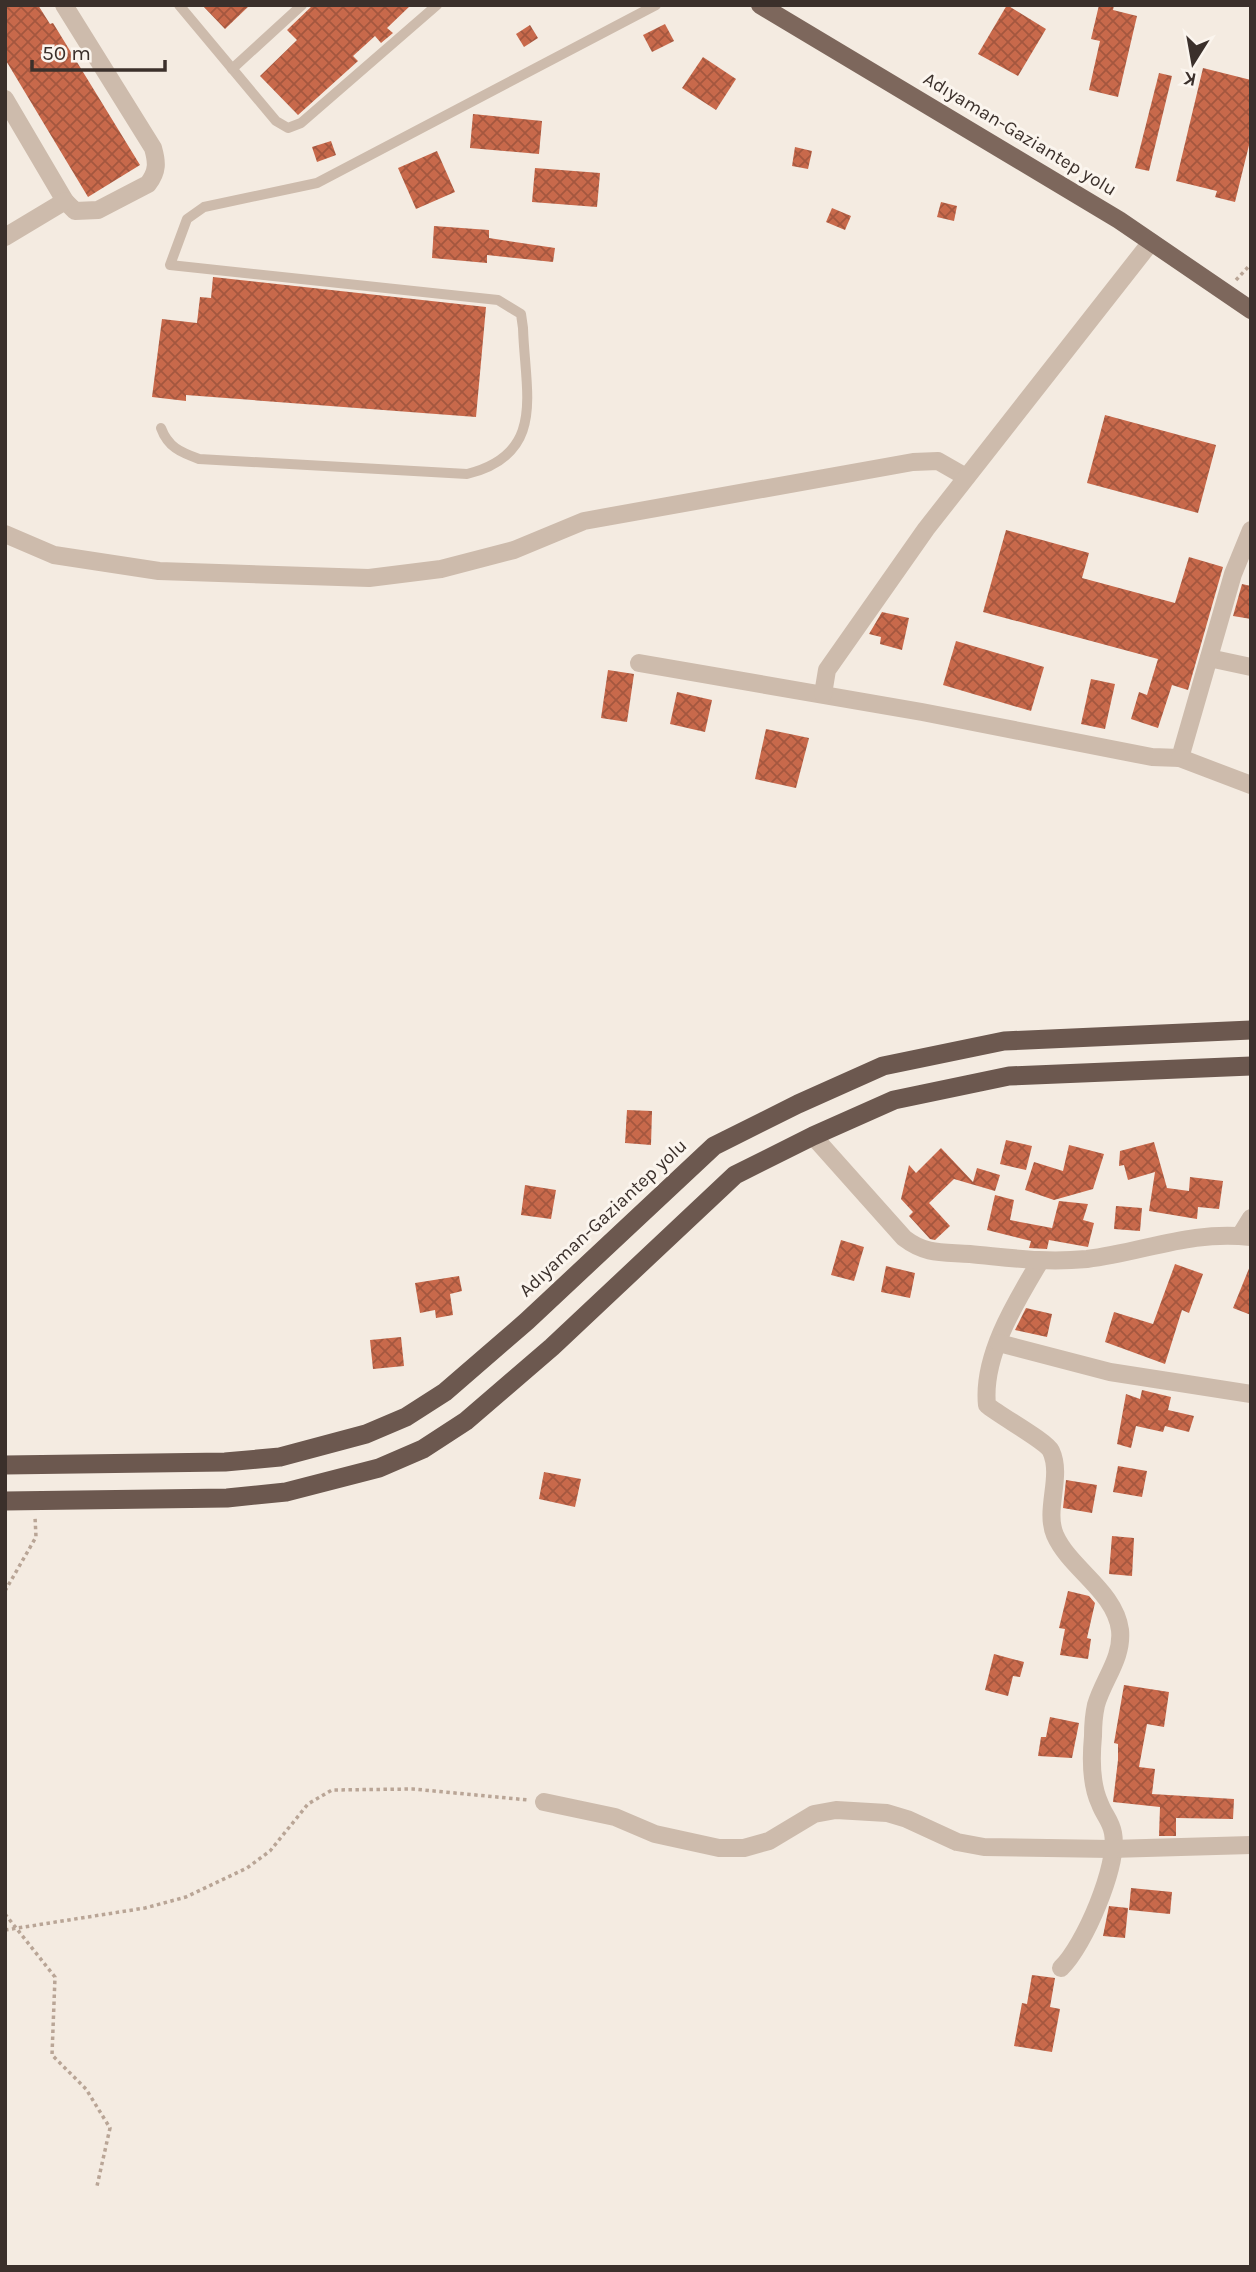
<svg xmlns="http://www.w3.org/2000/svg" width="1256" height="2272" font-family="Karla,sans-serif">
	<defs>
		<pattern id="building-cross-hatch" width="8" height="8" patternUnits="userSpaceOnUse" patternTransform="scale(1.75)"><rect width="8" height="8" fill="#c8694b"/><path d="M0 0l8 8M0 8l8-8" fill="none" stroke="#a4573f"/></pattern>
	</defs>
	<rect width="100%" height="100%" fill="#f4ebe1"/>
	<g fill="url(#building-cross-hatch)">
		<polygon points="5,5 38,5 50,24 53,23 140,165 88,197 5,59"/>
		<polygon points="202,5 250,5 225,29"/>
		<polygon points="313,5 411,5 387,28 393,33 381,43 375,36 353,56 358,61 298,115 260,76 297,40 287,30"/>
		<polygon points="1007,5 1046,29 1018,76 978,54"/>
		<polygon points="1099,5 1114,5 1113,10 1137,16 1118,97 1089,90 1100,41 1091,39"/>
		<polygon points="665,24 674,41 652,52 643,35"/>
		<polygon points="530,25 538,38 524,47 516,34"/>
		<polygon points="703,57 736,79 716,110 682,88"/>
		<polygon points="1203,68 1251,80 1251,137 1235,202 1215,197 1217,191 1176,181"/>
		<polygon points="1159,73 1172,76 1149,171 1135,168"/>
		<polygon points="473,114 542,121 539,154 470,148"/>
		<polygon points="331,141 336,155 317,162 312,147"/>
		<polygon points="795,147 812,151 808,169 792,166"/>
		<polygon points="437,151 455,192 416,209 398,168"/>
		<polygon points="535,168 600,173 597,207 532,202"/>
		<polygon points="941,202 957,206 954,221 937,217"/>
		<polygon points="832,208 851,216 845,230 826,222"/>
		<polygon points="434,226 489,230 489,238 555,248 553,262 487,255 487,263 432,258"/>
		<polygon points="213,277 486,307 476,417 186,395 186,401 152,397 162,319 197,323 200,297 211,298"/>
		<polygon points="1105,415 1216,445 1198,513 1087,483"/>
		<polygon points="1006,530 1089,553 1082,578 1175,603 1189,557 1223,567 1188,690 1172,685 1158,728 1131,719 1139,692 1147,695 1158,659 983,612"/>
		<polygon points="1242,584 1251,586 1251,619 1233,616"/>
		<polygon points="882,612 909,618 902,650 880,644 881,637 869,634"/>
		<polygon points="956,641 1044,667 1031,711 943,685"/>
		<polygon points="608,670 634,674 627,722 601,718"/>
		<polygon points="1091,679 1115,684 1105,729 1081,724"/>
		<polygon points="677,692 712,700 705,732 670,724"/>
		<polygon points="766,729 809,738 796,788 755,779"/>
		<polygon points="627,1110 652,1111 651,1145 625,1143"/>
		<polygon points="1006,1140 1032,1146 1026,1170 1000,1164"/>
		<polygon points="1154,1142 1167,1188 1189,1191 1190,1177 1223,1181 1219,1209 1198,1207 1197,1219 1149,1211 1155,1172 1128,1180 1124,1165 1119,1166 1120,1151"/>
		<polygon points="1069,1145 1104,1154 1093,1189 1054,1200 1025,1190 1034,1162 1063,1171"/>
		<polygon points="941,1148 973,1182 977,1168 1000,1175 995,1191 954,1179 929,1203 950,1226 935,1240 930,1239 909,1216 913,1212 901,1199 909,1165 916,1173"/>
		<polygon points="525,1185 556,1190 551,1219 521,1215"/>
		<polygon points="995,1195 1014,1200 1010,1220 1052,1228 1049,1240 1059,1201 1088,1204 1083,1220 1094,1223 1088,1247 1049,1240 1047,1249 1029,1248 1031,1241 987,1230"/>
		<polygon points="1116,1206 1142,1208 1140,1231 1114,1229"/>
		<polygon points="841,1240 864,1247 854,1281 831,1275"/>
		<polygon points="1175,1264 1203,1274 1189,1313 1182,1310 1165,1364 1105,1342 1114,1312 1153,1324"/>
		<polygon points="886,1266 915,1273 910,1298 881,1292"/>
		<polygon points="1250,1266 1251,1267 1251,1315 1233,1308"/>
		<polygon points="459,1276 462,1291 450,1294 453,1315 436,1318 435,1310 420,1313 415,1283"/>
		<polygon points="1026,1308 1052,1314 1047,1337 1015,1330"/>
		<polygon points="401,1337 404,1366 373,1369 370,1340"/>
		<polygon points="1142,1390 1171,1397 1168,1410 1194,1416 1189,1432 1165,1426 1163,1432 1136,1426 1131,1448 1117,1444 1126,1394 1140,1399"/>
		<polygon points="1118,1466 1147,1471 1142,1497 1113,1492"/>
		<polygon points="544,1472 581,1479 575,1507 539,1499"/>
		<polygon points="1066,1480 1097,1485 1092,1513 1063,1508"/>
		<polygon points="1112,1536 1134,1538 1132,1576 1109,1574"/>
		<polygon points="1068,1591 1089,1596 1095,1603 1087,1638 1091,1639 1088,1659 1060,1655 1065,1629 1059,1628"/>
		<polygon points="994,1654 1024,1662 1020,1677 1013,1676 1008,1696 985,1690"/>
		<polygon points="1124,1685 1169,1692 1164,1727 1147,1724 1139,1767 1155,1769 1152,1794 1234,1799 1233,1819 1176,1818 1176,1836 1159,1836 1160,1807 1113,1802 1118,1760 1118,1744 1114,1743"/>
		<polygon points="1050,1717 1079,1723 1072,1758 1038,1756 1041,1737 1046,1737"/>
		<polygon points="1131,1888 1172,1892 1170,1914 1129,1910"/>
		<polygon points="1109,1906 1128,1908 1125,1938 1103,1936"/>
		<polygon points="1032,1975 1055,1978 1050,2007 1060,2009 1052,2052 1014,2046 1022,2003 1027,2004"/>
	</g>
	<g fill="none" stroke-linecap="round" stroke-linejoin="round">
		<g stroke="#b9a596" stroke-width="3.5" stroke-dasharray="3.5 3.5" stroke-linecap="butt">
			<polyline points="1236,280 1251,264"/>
			<polyline points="5,1591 36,1537 35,1517"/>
			<polyline points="5,1914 55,1977 52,2055 86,2089 110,2128 97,2186"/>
			<polyline points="5,1930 145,1908 186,1897 247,1868 270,1851 308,1804 332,1790 413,1789 528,1800"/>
		</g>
		<g stroke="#cdbbac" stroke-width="10">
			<polyline points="179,5 276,121 288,128 301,123 437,5"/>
			<polyline points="232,69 302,5"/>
			<path d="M161 428C168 447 180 452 199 459L467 474C547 454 525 393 523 328L521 314 498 300 170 265 187 219 204 207 317 183 656 5"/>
		</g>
		<g stroke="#cdbbac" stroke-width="18">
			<path d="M5 99 65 201 75 211 98 210 148 184C158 171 157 162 153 148L64 5"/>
			<polyline points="5,237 65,201"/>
			<polyline points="5,534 54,555 159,571 369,578 441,569 514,550 584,521 913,462 938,461 966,477"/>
			<polyline points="1209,658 1251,667"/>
			<polyline points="639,663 922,712 1152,757 1180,758 1233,574 1251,530"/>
			<polyline points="823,694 827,670 926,529 1151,242"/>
			<polyline points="1180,758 1251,785"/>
			<polyline points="1240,1236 1251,1218"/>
			<path d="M1039 1263C1015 1303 982 1357 987 1405 1000 1416 1046 1441 1051 1451 1063 1477 1044 1509 1055 1535 1070 1569 1115 1591 1120 1630 1123 1658 1103 1680 1096 1705 1094 1714 1093 1726 1093 1736 1091 1757 1091 1785 1100 1804 1104 1815 1111 1821 1113 1833 1119 1865 1084 1946 1061 1968"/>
			<polyline points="999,1343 1110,1372 1251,1394"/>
			<polyline points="544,1802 615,1817 655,1834 719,1848 744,1848 769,1841 814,1814 836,1810 887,1813 907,1819 957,1842 984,1847 1111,1849 1251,1845"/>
		</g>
		<path stroke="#cdbbac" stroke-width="18" d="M813 1136 904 1238C926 1255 943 1252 970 1254 1013 1258 1044 1263 1087 1259 1145 1252 1190 1230 1251 1237"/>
		<polyline stroke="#7d675c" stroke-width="18" points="760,5 1119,220 1251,310"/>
		<g stroke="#6c584f" stroke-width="19">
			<polyline points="5,1465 225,1462 280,1457 366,1434 406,1417 445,1392 527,1321 714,1146 798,1104 883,1066 1004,1041 1251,1030"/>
			<polyline points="5,1501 227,1498 286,1492 379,1468 423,1449 466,1421 552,1347 735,1175 813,1136 894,1100 1009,1076 1251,1066"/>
		</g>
	</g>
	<g text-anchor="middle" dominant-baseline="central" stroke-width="6" stroke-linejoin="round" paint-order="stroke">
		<g font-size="19" fill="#3b302b" stroke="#fbf5ee">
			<text transform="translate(1020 134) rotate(31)">Adıyaman-Gaziantep yolu</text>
			<text transform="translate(603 1218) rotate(-43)">Adıyaman-Gaziantep yolu</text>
		</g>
	</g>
	<rect width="1256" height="2272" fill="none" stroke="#3b302b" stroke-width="14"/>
	<g transform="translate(1193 63) rotate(191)" stroke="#fbf5ee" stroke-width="5" paint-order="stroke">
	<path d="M0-5L12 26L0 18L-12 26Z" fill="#3b302b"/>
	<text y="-10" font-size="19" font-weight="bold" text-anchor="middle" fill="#3b302b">K</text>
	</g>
	<path d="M32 60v10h133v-10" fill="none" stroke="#3b302b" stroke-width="3.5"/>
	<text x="42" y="60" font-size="21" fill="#3b302b" stroke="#fbf5ee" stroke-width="5" paint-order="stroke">50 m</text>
</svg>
